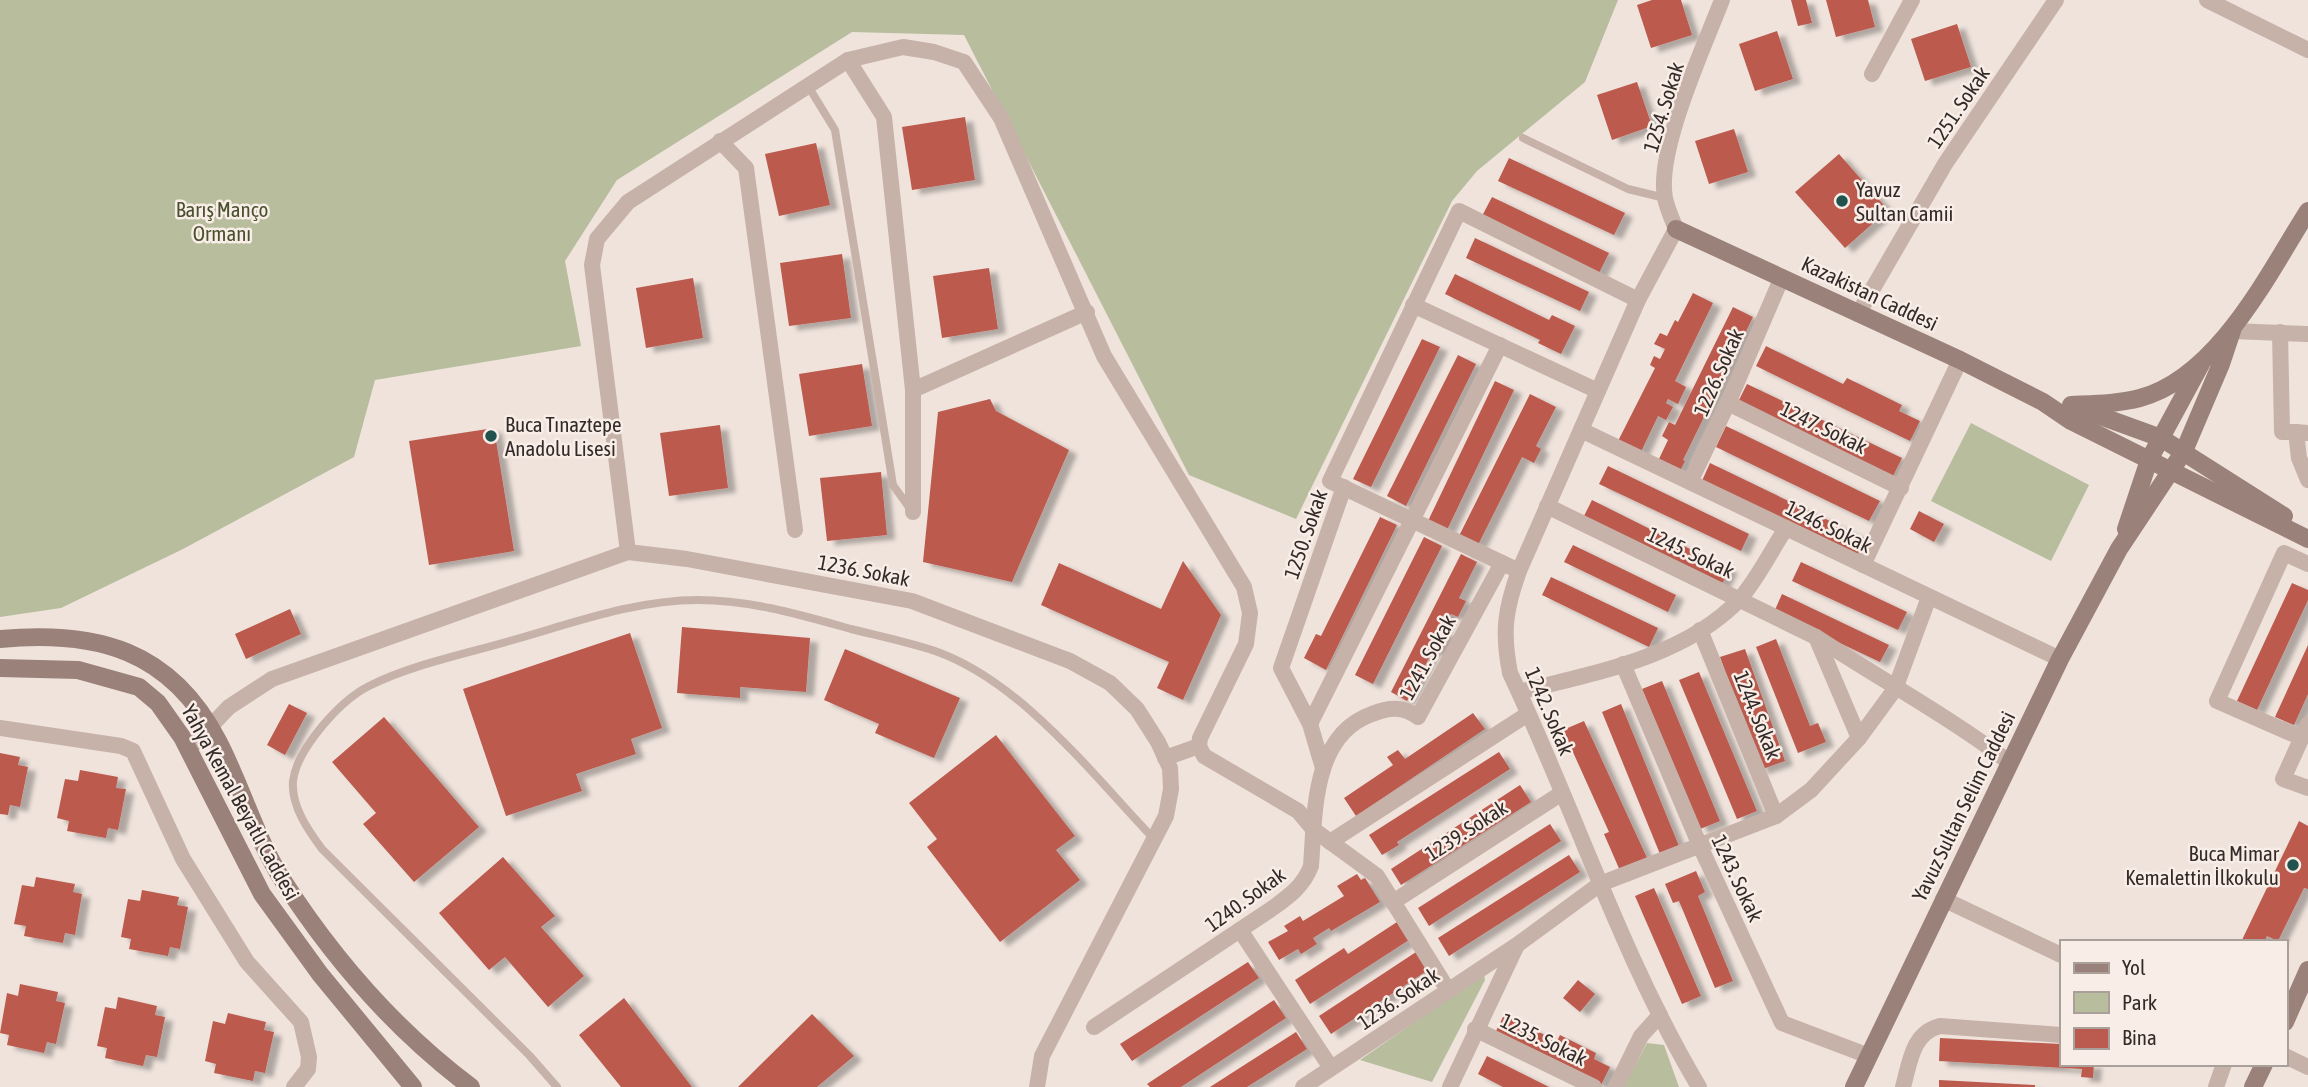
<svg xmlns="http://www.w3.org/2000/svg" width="2308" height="1087" font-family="'Asap Condensed',sans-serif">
	<defs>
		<filter id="shadow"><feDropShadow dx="8" dy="4.5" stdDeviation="2" flood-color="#0004"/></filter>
	</defs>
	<rect width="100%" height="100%" fill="#efe3dc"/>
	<g fill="#b7bd9d">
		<polygon points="0,0 1618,0 1585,82 1477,171 1452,201 1296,519 1189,475 964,35 852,32 617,180 565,261 581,346 375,380 354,457 183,549 61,608 0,617"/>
		<polygon points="1971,423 2089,485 2051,561 1931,501"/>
		<polygon points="1484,974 1485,980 1432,1082 1360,1060"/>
		<polygon points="1647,1043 1664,1045 1679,1087 1624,1087"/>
	</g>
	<g fill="#bb5a4e" filter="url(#shadow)">
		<polygon points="1652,0 1681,0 1692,35 1651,48 1637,5"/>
		<polygon points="1791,0 1806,0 1812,23 1798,26"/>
		<polygon points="1826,0 1868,0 1875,27 1836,37"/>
		<polygon points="1957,24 1971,67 1925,81 1911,39"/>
		<polygon points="1777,31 1793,79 1755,91 1739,44"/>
		<polygon points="1637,82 1652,126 1612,140 1597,95"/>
		<polygon points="965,117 975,180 912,190 902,127"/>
		<polygon points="1734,129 1748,172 1709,184 1695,141"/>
		<polygon points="816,143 830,205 779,216 765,154"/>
		<polygon points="1839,154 1888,210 1845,248 1795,192"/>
		<polygon points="1509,158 1625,213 1614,235 1498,181"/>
		<polygon points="1492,197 1609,253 1598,275 1481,218"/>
		<polygon points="1475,238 1589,292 1580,311 1466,258"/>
		<polygon points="842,254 851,318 789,326 780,263"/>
		<polygon points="989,268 998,329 942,338 933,276"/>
		<polygon points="1455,274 1549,320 1552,315 1575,326 1561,354 1538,343 1540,340 1445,294"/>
		<polygon points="693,278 703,338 646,348 636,288"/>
		<polygon points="1693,293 1713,303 1675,381 1686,387 1678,404 1668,399 1666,403 1673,407 1666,420 1658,416 1639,456 1616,445 1655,368 1650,365 1654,356 1660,359 1665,349 1654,344 1660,333 1667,336 1675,320 1678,322"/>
		<polygon points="1733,307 1753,317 1683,460 1685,461 1680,471 1658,461 1668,440 1662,436 1669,422 1675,425"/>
		<polygon points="1422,339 1440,347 1371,487 1353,479"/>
		<polygon points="1766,346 1843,384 1847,378 1902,405 1899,411 1920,421 1910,441 1756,366"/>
		<polygon points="1458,355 1476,364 1406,506 1387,496"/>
		<polygon points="862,364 872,426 809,436 799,374"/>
		<polygon points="1495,381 1514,390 1447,530 1428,521"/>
		<polygon points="1747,384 1902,458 1892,478 1737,404"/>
		<polygon points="1530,394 1556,407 1536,446 1541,449 1534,463 1522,457 1478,545 1459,536"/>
		<polygon points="990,399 996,411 1069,450 1012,582 923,562 938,412"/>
		<polygon points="720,425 728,488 669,496 660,433"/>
		<polygon points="1726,426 1880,501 1869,521 1716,447"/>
		<polygon points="494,428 514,551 429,565 409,441"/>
		<polygon points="1710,463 1865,538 1856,557 1701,483"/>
		<polygon points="1608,466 1749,534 1741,551 1599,484"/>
		<polygon points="881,472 887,535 827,541 820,478"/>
		<polygon points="1592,500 1730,569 1721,586 1583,518"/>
		<polygon points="1919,511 1944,524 1934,542 1910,529"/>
		<polygon points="1380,517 1397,525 1326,670 1304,658 1316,634 1321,636"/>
		<polygon points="1424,537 1442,546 1373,684 1355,675"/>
		<polygon points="1573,545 1676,595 1668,612 1564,562"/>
		<polygon points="1461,554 1477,562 1459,598 1466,601 1458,617 1451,614 1442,631 1450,635 1440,654 1433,650 1407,701 1391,692"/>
		<polygon points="1183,561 1221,615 1183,700 1157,688 1169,662 1041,605 1059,563 1161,609"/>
		<polygon points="1801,562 1907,612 1898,630 1792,581"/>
		<polygon points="1551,577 1658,628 1649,647 1542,595"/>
		<polygon points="2292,583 2308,590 2308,600 2257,710 2237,701"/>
		<polygon points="1782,594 1889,645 1880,662 1774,612"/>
		<polygon points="290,609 301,634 246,659 235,634"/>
		<polygon points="682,627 810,638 806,692 740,687 740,698 677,693"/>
		<polygon points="630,633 662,728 631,739 636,754 576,774 582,791 506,816 463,689"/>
		<polygon points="1776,639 1810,726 1818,723 1826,742 1798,753 1756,647"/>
		<polygon points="2308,645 2308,694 2294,725 2275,717"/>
		<polygon points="845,649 960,698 934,758 875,733 879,724 824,700"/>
		<polygon points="1745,649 1785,761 1760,770 1720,657"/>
		<polygon points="1699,672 1757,811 1737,819 1679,680"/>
		<polygon points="1662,681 1720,821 1700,829 1642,689"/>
		<polygon points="289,704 307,713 285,755 267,745"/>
		<polygon points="1621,704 1679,846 1660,854 1602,712"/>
		<polygon points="1473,713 1485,729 1356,816 1344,798 1393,765 1387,757 1398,750 1405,759"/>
		<polygon points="384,717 479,827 414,882 363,824 376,813 332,762"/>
		<polygon points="1584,721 1648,860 1621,873 1604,834 1609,832 1563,730"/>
		<polygon points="996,735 1075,836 1056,850 1080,880 1000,942 927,847 937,839 909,803"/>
		<polygon points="1499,752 1510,769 1397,842 1399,845 1382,855 1369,835"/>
		<polygon points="0,753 20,757 18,765 28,767 20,807 10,805 8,815 0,814"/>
		<polygon points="80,770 118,777 116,788 126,789 118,830 108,828 106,838 67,831 69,821 57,818 65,779 78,781"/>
		<polygon points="1520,785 1531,802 1401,885 1391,869"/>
		<polygon points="2299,821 2308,826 2308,889 2304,888 2278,941 2267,936 2264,942 2241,942"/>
		<polygon points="1550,824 1561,841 1429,926 1418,908"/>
		<polygon points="1569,855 1580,872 1449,956 1438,938"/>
		<polygon points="503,857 555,916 541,927 584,976 548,1007 505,957 489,970 439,913"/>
		<polygon points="1696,871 1705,892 1698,896 1733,981 1715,988 1679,901 1673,903 1665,884"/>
		<polygon points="1357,874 1361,880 1365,878 1380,902 1331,931 1329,928 1313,938 1317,944 1301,954 1298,949 1279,960 1268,942 1288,931 1284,926 1300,916 1303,921 1344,896 1337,886"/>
		<polygon points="36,877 75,884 73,892 82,894 75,935 65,933 63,943 24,936 26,926 14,924 22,885 34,887"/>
		<polygon points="1654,888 1701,996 1682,1004 1635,896"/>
		<polygon points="142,890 179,897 177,905 188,907 180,949 170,947 168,956 129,949 131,939 121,937 128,899 140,901"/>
		<polygon points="1397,922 1409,940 1310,1004 1295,980 1344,948 1348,954"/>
		<polygon points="1416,952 1428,970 1331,1034 1319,1016"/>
		<polygon points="1248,962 1259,978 1132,1061 1120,1044"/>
		<polygon points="1578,980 1595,994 1580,1012 1563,998"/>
		<polygon points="20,984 58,992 56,1001 65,1003 56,1044 47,1042 44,1053 7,1045 9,1035 0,1033 7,993 18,996"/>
		<polygon points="118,997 157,1006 155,1015 165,1017 157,1057 146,1055 143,1066 105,1058 107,1048 97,1046 105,1007 116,1009"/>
		<polygon points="624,998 692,1087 621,1087 579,1035"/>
		<polygon points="1274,1000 1286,1018 1181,1087 1150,1087 1147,1084"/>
		<polygon points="228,1013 266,1022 264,1030 274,1032 265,1073 255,1071 253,1081 214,1073 216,1064 205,1061 213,1021 225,1024"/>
		<polygon points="812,1014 854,1056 817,1087 738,1087"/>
		<polygon points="1504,1015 1557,1041 1560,1035 1596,1053 1594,1059 1610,1067 1601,1085 1495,1033"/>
		<polygon points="1296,1032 1307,1049 1247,1087 1210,1087"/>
		<polygon points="1940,1038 2061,1044 2061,1064 2094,1064 2093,1078 2081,1077 2082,1069 1939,1061"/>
		<polygon points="1487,1056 1549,1087 1503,1087 1478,1074"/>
		<polygon points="1939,1080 2035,1085 2035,1087 1939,1087"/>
	</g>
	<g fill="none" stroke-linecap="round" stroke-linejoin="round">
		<g stroke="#c6b2a9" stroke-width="8">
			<polyline points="808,86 835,130 893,485 911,510"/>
			<polyline points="1523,138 1628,189 1665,198"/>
			<path d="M557 1087 529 1055 322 849C308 830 291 806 293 781 297 748 341 700 369 686 413 664 466 654 513 640 573 623 635 600 698 600 751 600 801 615 851 629 879 636 908 642 935 651 1021 681 1092 774 1154 839"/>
		</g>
		<g stroke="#c6b2a9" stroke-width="16">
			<polyline points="2207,0 2308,50"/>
			<polyline points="848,60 884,117 913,390 1087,312"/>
			<polyline points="1872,74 1912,0"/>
			<polyline points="720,141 746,168 795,530"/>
			<polyline points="1413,305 1598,391"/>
			<polyline points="1858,314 1945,164 2056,0"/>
			<polyline points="2232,331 2308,334"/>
			<polyline points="2280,332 2282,432 2296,432"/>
			<polyline points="1728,403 1901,488"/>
			<polyline points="1581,430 2060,659"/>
			<polyline points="2308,433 2296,432 2299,458 2308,480"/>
			<polyline points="1690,482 1728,403 1782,277"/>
			<polyline points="1547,506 1816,637 1859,738"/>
			<polyline points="913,512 913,390"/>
			<polyline points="628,552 592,265 597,239 628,202 848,60 903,47 934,52 964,62 1001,118 1104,356 1244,587 1250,613 1246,644 1200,738 1199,746 1204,756 1298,811 1314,830 1377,876 1448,990"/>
			<polyline points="1863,565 1960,360"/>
			<polyline points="1519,571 1330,481 1459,211 1638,300"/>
			<polyline points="1700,630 1776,816"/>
			<path d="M1816 637C1880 679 1948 716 2009 762"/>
			<polyline points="1623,664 1700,846 1782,1023 1869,1056"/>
			<path d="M1519 692C1593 673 1683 658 1739 600 1757 580 1771 551 1786 528"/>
			<polyline points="1310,724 1500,345"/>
			<polyline points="2308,724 2283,779 2308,788"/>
			<polyline points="0,728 121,746 133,751 183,859 247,962 301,1022 309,1057 308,1069 294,1087"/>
			<polyline points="2302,738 2217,701 2284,553 2308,564"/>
			<polyline points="188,750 229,707 272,679 628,552 687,559 912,601 1070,661 1110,683 1137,709 1158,742 1170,768 1171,789 1166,816 1042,1056 1037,1087"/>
			<polyline points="1165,758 1199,746"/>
			<polyline points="1323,768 1310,724 1281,668 1344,487"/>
			<polyline points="1330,842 1528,714"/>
			<polyline points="1943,899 2061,955"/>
			<polyline points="1393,902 1562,793"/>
			<polyline points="1240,930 1331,1068"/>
			<path d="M1094 1027 1270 910C1288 897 1303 887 1311 866 1315 813 1312 735 1372 714 1389 707 1403 706 1418 717L1502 563"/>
			<polyline points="1475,1029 1594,1087"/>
			<polyline points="2285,1056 2308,1067"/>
			<polyline points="1303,1087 1517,945 1600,884 1776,816 1811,790 1859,738 1895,689 1929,597"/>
			<polyline points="1450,1087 1516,947"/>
			<polyline points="1616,1087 1641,1036 1660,1015"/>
			<path d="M1699 1087C1621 956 1575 810 1510 673 1502 632 1505 610 1519 571L1638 300 1676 229C1672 219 1667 208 1665 198 1656 150 1704 47 1722 0"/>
			<path d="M1903 1087C1910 1062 1912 1033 1940 1026L2061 1035"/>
			<polyline points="2216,1087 2224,1064"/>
		</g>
		<g stroke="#9a817a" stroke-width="18">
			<polyline points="1676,229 1960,360 2043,402 2071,421 2308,539"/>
			<path d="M2071 405C2094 404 2117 404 2140 398 2218 377 2268 274 2308 211"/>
			<polyline points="2081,409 2161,438 2284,516"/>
			<polyline points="2126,529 2149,460 2201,364"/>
			<path d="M0 639C97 630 171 650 218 741 241 785 254 833 280 876 331 956 395 1030 471 1087"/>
			<polyline points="0,668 78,670 139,687 158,703 182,737 262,894 320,974 413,1087"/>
			<polyline points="2285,1022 2308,970"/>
			<polyline points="1854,1087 2060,659 2119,549 2184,451 2221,364 2232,331"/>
			<polyline points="2253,1087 2264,1064"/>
		</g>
	</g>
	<g fill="#21524e" stroke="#f8eee7" stroke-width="2.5">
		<circle cx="1842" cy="201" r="7"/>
		<circle cx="491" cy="436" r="7"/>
		<circle cx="2293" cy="865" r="7"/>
	</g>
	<g text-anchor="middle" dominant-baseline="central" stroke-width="5" stroke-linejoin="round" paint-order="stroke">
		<g font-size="21" fill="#342a28" stroke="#f8eee7">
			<text transform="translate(1663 107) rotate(-73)">1254. Sokak</text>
			<text transform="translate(1958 107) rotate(-56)">1251. Sokak</text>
			<text transform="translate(1870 293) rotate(25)">Kazakistan Caddesi</text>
			<text transform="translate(1718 372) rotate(-66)">1226. Sokak</text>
			<text transform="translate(1824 427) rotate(26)">1247. Sokak</text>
			<text transform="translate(1829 526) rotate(26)">1246. Sokak</text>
			<text transform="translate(1305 534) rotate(-71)">1250. Sokak</text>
			<text transform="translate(1691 552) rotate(25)">1245. Sokak</text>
			<text transform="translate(864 570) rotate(11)">1236. Sokak</text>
			<text transform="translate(1427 657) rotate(-61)">1241. Sokak</text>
			<text transform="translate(1550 711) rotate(67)">1242. Sokak</text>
			<text transform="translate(1758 715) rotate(68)">1244. Sokak</text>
			<text transform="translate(241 802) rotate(61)">Yahya Kemal Beyatlı Caddesi</text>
			<text transform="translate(1963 806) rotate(-64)">Yavuz Sultan Selim Caddesi</text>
			<text transform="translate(1466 830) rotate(-33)">1239. Sokak</text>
			<text transform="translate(1738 878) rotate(65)">1243. Sokak</text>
			<text transform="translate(1245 899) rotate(-36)">1240. Sokak</text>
			<text transform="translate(1398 998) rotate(-34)">1236. Sokak</text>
			<text transform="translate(1544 1039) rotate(26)">1235. Sokak</text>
		</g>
		<g font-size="21" fill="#342a28" stroke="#f8eee7" text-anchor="start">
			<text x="1856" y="189">Yavuz<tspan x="1856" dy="24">Sultan Camii</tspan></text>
			<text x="505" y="424">Buca Tınaztepe<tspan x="505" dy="24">Anadolu Lisesi</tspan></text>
			<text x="2279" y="853" text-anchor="end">Buca Mimar<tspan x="2279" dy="24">Kemalettin İlkokulu</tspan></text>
		</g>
		<g font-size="21" fill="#48502e" stroke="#f8eee7">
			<text x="222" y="209">Barış Manço<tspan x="222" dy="24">Ormanı</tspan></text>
		</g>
	</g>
	<rect x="2060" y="940" width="228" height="126" fill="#f8eee7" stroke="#aaa09b" stroke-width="2"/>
	<rect x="2074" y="963" width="35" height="10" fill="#9a817a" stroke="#aaa09b" stroke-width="2"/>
	<text x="2122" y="975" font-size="21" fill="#342a28">Yol</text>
	<rect x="2074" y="992" width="35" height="21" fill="#b7bd9d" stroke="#aaa09b" stroke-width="2"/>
	<text x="2122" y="1010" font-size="21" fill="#342a28">Park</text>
	<rect x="2074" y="1028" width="35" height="21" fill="#bb5a4e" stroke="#aaa09b" stroke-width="2"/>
	<text x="2122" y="1045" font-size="21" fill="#342a28">Bina</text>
</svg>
